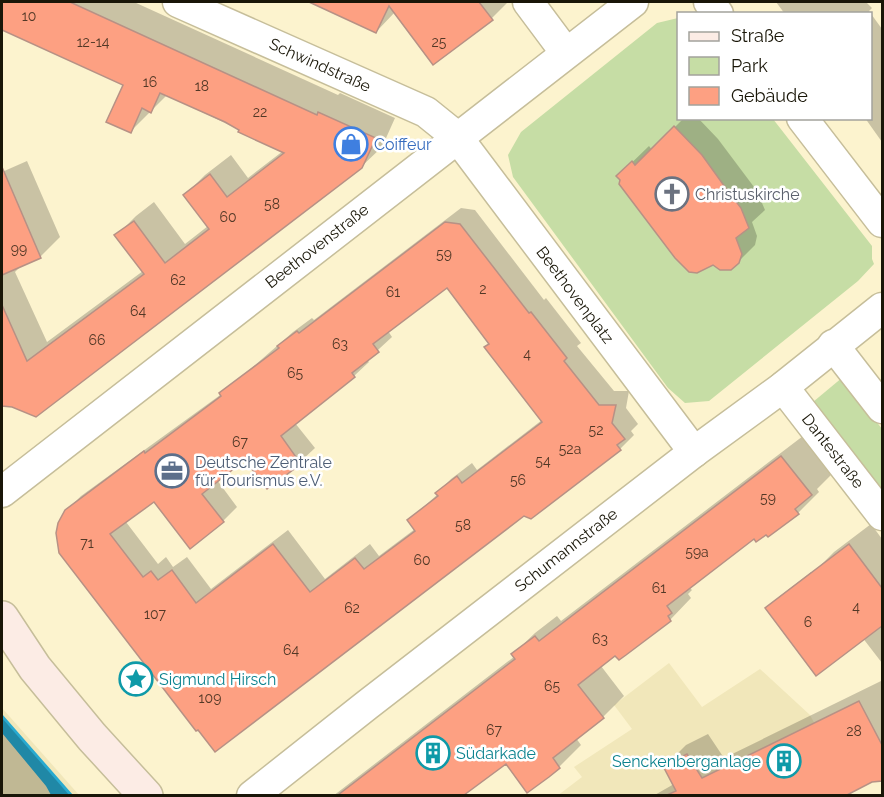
<svg xmlns="http://www.w3.org/2000/svg" width="884" height="797" font-family="Raleway,sans-serif">
	<rect width="100%" height="100%" fill="#fcf3ce"/>
	<g fill="#f1e7ba">
		<polygon points="669,663 702,707 760,669 810,715 853,795 557,796 582,777 574,767 632,729 614,705"/>
		<polygon points="2,708 79,795 2,795"/>
	</g>
	<g fill="#c6dda5">
		<polygon points="678,18 678,118 773,119 872,246 872,259 874,264 858,281 709,401 685,403 668,388 513,177 508,155 521,132 657,23"/>
		<polygon points="843,377 882,429 882,492 813,402"/>
	</g>
	<polygon fill="#29aad0" points="2,714 73,795 51,795 46,786 2,733"/>
	<g fill="#0003" fill-rule="evenodd">
		<polygon points="2,2 134,2 338,95 340,93 395,118 382,147 361,167 12,406 2,405 2,172 27,161 60,237 40,257 18,266 19,268 15,272 47,342 143,271 116,236 136,216 154,202 185,244 208,226 185,195 205,175 231,155 248,178 283,151 167,95 131,131 125,84 2,29"/>
		<polygon points="311,2 508,2 492,18 395,12 376,32"/>
		<polygon points="776,2 866,2 872,8 869,11 882,29 882,142 865,118 870,118 870,14 785,14"/>
		<polygon points="684,118 698,118 718,139 757,191 765,210 752,222 757,236 755,245 738,262 618,176 649,146 652,150"/>
		<path d="M461 208 475 210 544 300 546 298 581 343 577 346 614 391H629L626 408 638 424 631 431 634 435 620 449 524 514 198 728 66 511 81 496 223 393 293 332 312 318 314 320ZM447 286 491 343 542 420 477 470 472 463 451 479 437 493 438 494 409 520 415 529 379 556 370 544 325 579 288 530 211 589 187 557 173 567 166 557 158 564 126 522 154 500 223 521 237 507 217 480 245 458 268 487 300 462 315 448 295 423 354 376 369 362 367 360 392 337 388 331Z"/>
		<polygon points="803,436 833,473 817,489 819,492 798,513 755,537 689,587 692,590 688,594 691,598 670,620 601,666 624,696 603,717 576,738 581,745 560,766 528,790 506,762 462,796 333,796 515,656 513,654 535,633 557,616 561,621"/>
		<polygon points="871,524 882,539 882,663 815,576 767,609 780,596 811,572 812,574 834,552"/>
		<polygon points="881,681 882,775 878,780 872,780 843,796 653,796 674,784 665,766 686,745 708,734 724,758"/>
		<polygon points="2,718 70,796 2,796"/>
	</g>
	<g fill="#fda082" stroke="#b79185" stroke-width="1.5" fill-rule="evenodd">
		<polygon points="2,2 70,2 317,115 318,112 376,138 362,168 36,417 12,407 2,406 2,305 27,361 144,274 114,235 134,221 165,263 209,229 183,195 210,174 227,197 284,153 238,132 239,130 225,122 160,93 151,113 142,108 131,133 106,122 123,85 2,30"/>
		<polygon points="309,2 479,2 493,20 433,65 389,6 376,33"/>
		<polygon points="674,126 702,155 725,187 741,208 749,228 736,238 742,254 739,263 731,270 720,270 713,265 697,273 689,272 675,258 619,184 620,180 616,176 632,161 635,165"/>
		<polygon points="2,167 41,258 2,275"/>
		<path d="M445 222 460 224 529 313 531 312 567 358 564 361 599 405H616L612 423 625 439 617 445 621 450 531 519 524 516 215 752 198 730 196 731 59 553 56 533 58 523 65 510 144 451 145 453 221 396 219 393 279 348 277 346 297 331 299 333ZM447 288 489 344 484 347 542 422 462 483 457 476 435 493 438 496 407 520 415 531 364 569 355 558 310 592 273 544 196 603 172 570 158 580 151 571 143 577 110 534 154 502 190 549 224 522 202 494 245 460 267 489 301 464 281 436 355 377 352 373 379 352 373 344Z"/>
		<polygon points="781,456 812,495 795,509 799,514 768,537 766,535 756,542 754,539 667,606 672,613 668,616 671,621 626,655 619,660 615,656 578,685 604,718 553,758 560,768 549,777 527,793 506,764 464,795 338,795 515,659 511,654 535,636 539,641"/>
		<polygon points="849,544 882,588 882,626 816,676 765,608"/>
		<polygon points="859,701 882,745 882,781 872,782 847,795 667,795 676,791 663,766 687,754 702,778"/>
	</g>
	<g fill="none" stroke-linecap="round" stroke-linejoin="round">
		<g stroke="#c6be9a" stroke-width="33">
			<g id="minor">
				<polyline points="178,2 426,112 457,137 694,452"/>
				<polyline points="528,2 566,53"/>
				<polyline points="709,2 718,14"/>
				<polyline points="802,118 882,222"/>
				<polyline points="833,345 882,408"/>
				<polyline points="783,387 882,515"/>
				<polyline points="2,492 633,2"/>
				<polyline points="252,796 367,705 694,452 783,387 882,308"/>
			</g>
		</g>
		<g stroke="#c6be9a" stroke-width="36">
			<polyline id="secondary" points="2,618 35,668 92,737 146,796"/>
		</g>
		<use href="#minor" stroke="#fff" stroke-width="30"/>
		<use href="#secondary" stroke="#fcece5" stroke-width="33"/>
	</g>
	<defs>
		<g id="shop-ring" transform="scale(1.725)"><circle r="9.5" fill="#fff" stroke="#3f7fe0" stroke-width="1.5"/><path d="M-5-2.5h2.3a2.7 3.5 0 0 1 5.4 0H5L5.5 6h-11ZM-1.5-2.5h3a1.5 2.3 0 0 0-3 0Z" fill="#3f7fe0"/></g>
		<g id="church-ring" transform="scale(1.725)"><circle r="9.5" fill="#fff" stroke="#6b7280" stroke-width="1.5"/><path d="M-1.2-6h2.4v3.5h3.3v2.4h-3.3V6h-2.4V-.1h-3.3v-2.4h3.3Z" fill="#6b7280"/></g>
		<g id="office-ring" transform="scale(1.725)"><circle r="9.5" fill="#fff" stroke="#5c6f8a" stroke-width="1.5"/><path d="M-6-3h4V-5.5h4V-3h4V5H-6ZM-1-4.5V-3h2v-1.5ZM-6 0V1H6V0Z" fill="#5c6f8a"/></g>
		<g id="sight-ring" transform="scale(1.725)"><circle r="9.5" fill="#fff" stroke="#0f9aa8" stroke-width="1.5"/><path d="M0-6L1.8-2.2L6-1.7L2.9 1.2L3.7 5.4L0 3.3L-3.7 5.4L-2.9 1.2L-6-1.7L-1.8-2.2Z" fill="#0f9aa8"/></g>
		<g id="building-ring" transform="scale(1.725)"><circle r="9.5" fill="#fff" stroke="#0f9aa8" stroke-width="1.5"/><path d="M-4-6H4V6H1V3H-1V6H-4ZM-2.5-4.3h1.7v1.8h-1.7ZM.8-4.3h1.7v1.8H.8ZM-2.5-1h1.7V.8h-1.7ZM.8-1h1.7V.8H.8Z" fill="#0f9aa8"/></g>
	</defs>
	<g fill-rule="evenodd">
		<use href="#shop-ring" x="351" y="144"/>
		<use href="#church-ring" x="672" y="194"/>
		<use href="#office-ring" x="172" y="471"/>
		<use href="#sight-ring" x="136" y="679"/>
		<use href="#building-ring" x="433" y="753"/>
		<use href="#building-ring" x="784" y="761"/>
	</g>
	<g text-anchor="middle" dominant-baseline="central" stroke-width="5" stroke-linejoin="round" paint-order="stroke">
		<g font-size="14" fill="#523826">
			<text x="29" y="16">10</text>
			<text x="93" y="42">12-14</text>
			<text x="439" y="42">25</text>
			<text x="150" y="82">16</text>
			<text x="202" y="86">18</text>
			<text x="260" y="112">22</text>
			<text x="272" y="204">58</text>
			<text x="228" y="217">60</text>
			<text x="19" y="249">99</text>
			<text x="444" y="254">59</text>
			<text x="178" y="280">62</text>
			<text x="483" y="289">2</text>
			<text x="393" y="292">61</text>
			<text x="138" y="311">64</text>
			<text x="97" y="340">66</text>
			<text x="340" y="344">63</text>
			<text x="527" y="354">4</text>
			<text x="295" y="373">65</text>
			<text x="596" y="430">52</text>
			<text x="240" y="442">67</text>
			<text x="570" y="449">52a</text>
			<text x="543" y="461">54</text>
			<text x="518" y="480">56</text>
			<text x="768" y="498">59</text>
			<text x="463" y="525">58</text>
			<text x="87" y="543">71</text>
			<text x="697" y="552">59a</text>
			<text x="422" y="560">60</text>
			<text x="659" y="588">61</text>
			<text x="856" y="607">4</text>
			<text x="352" y="608">62</text>
			<text x="155" y="614">107</text>
			<text x="808" y="622">6</text>
			<text x="600" y="639">63</text>
			<text x="291" y="650">64</text>
			<text x="552" y="686">65</text>
			<text x="210" y="698">109</text>
			<text x="494" y="730">67</text>
			<text x="854" y="731">28</text>
		</g>
		<g font-size="16" fill="#191608" stroke="#fff">
			<text transform="translate(320 65) rotate(24)">Schwindstraße</text>
			<text transform="translate(317 246) rotate(-38)">Beethovenstraße</text>
			<text transform="translate(575 295) rotate(53)">Beethovenplatz</text>
			<text transform="translate(833 451) rotate(52)">Dantestraße</text>
			<text transform="translate(566 550) rotate(-38)">Schumannstraße</text>
		</g>
		<g font-size="16" fill="#366cbe" stroke="#fff" text-anchor="start">
			<text x="374" y="144">Coiffeur</text>
		</g>
		<g font-size="16" fill="#5b616d" stroke="#fff" text-anchor="start">
			<text x="695" y="194">Christuskirche</text>
		</g>
		<g font-size="16" fill="#4e5e75" stroke="#fff" text-anchor="start">
			<text x="195" y="462">Deutsche Zentrale<tspan x="195" dy="18">für Tourismus e.V.</tspan></text>
		</g>
		<g font-size="16" fill="#0d838f" stroke="#fff" text-anchor="start">
			<text x="159" y="679">Sigmund Hirsch</text>
			<text x="456" y="753">Südarkade</text>
			<text x="761" y="761" text-anchor="end">Senckenberganlage</text>
		</g>
	</g>
	<rect width="884" height="797" fill="none" stroke="#191608" stroke-width="6"/>
	<rect x="677" y="12" width="195" height="108" fill="#ffffff" stroke="#a3a29c" stroke-width="1.5"/>
	<rect x="689" y="32" width="30" height="9" fill="#fcece5" stroke="#a3a29c" stroke-width="1.5"/>
	<text x="731" y="42" font-size="18" fill="#191608">Straße</text>
	<rect x="689" y="57" width="30" height="18" fill="#c6dda5" stroke="#a3a29c" stroke-width="1.5"/>
	<text x="731" y="72" font-size="18" fill="#191608">Park</text>
	<rect x="689" y="87" width="30" height="18" fill="#fda082" stroke="#a3a29c" stroke-width="1.5"/>
	<text x="731" y="102" font-size="18" fill="#191608">Gebäude</text>
</svg>
